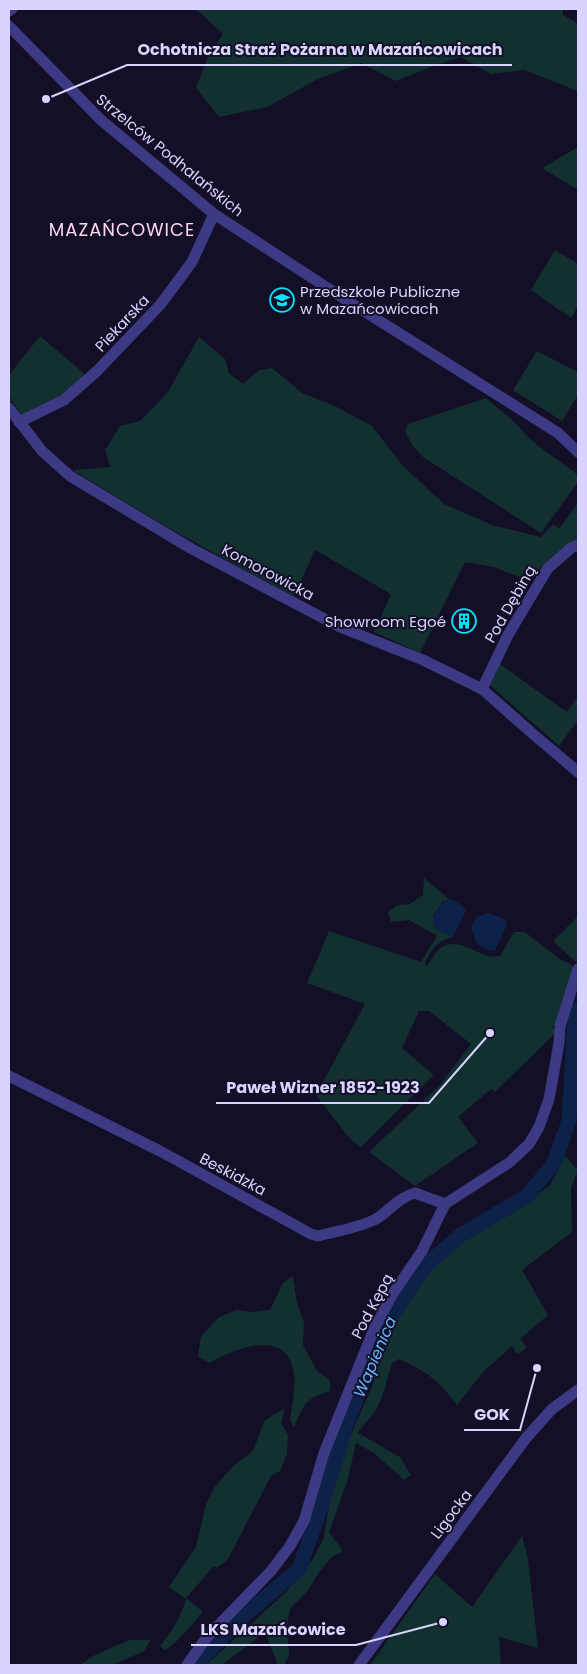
<svg xmlns="http://www.w3.org/2000/svg" width="587" height="1674" font-family="Poppins,sans-serif">
	<rect width="100%" height="100%" fill="#130f26"/>
	<g fill="#12302f">
		<polygon points="196,9 563,9 563,15 578,24 578,91 524,70 491,74 461,57 436,65 396,81 361,63 318,79 267,107 219,117 196,88 208,56 223,34"/>
		<polygon points="578,147 578,190 542,168"/>
		<polygon points="555,250 578,264 578,306 571,318 531,290"/>
		<polygon points="40,336 87,376 62,397 22,416 9,396 9,375"/>
		<path d="M199 337 225 359 229 373 243 384 259 370 272 368 302 393 335 406 372 426 402 465 444 504 492 525 541 537 553 524 559 529 578 503V539C558 549 543 564 529 581L494 567 465 562 420 653 374 632 391 594 315 550 294 596C218 557 145 515 73 470L110 467 105 450 120 426 140 421 168 392Z"/>
		<polygon points="537,351 578,372 578,395 562,421 513,390"/>
		<path d="M486 398 511 419 532 441 578 475V482L541 533 423 457C414 449 410 442 405 431L408 424Z"/>
		<polygon points="500,664 567,712 578,696 578,720 559,746 490,685"/>
		<path d="M424 878 449 899 443 901 433 916 436 929 453 937C437 941 432 949 425 963L427 966C432 960 435 951 442 947 457 938 474 952 488 956 491 957 496 956 500 956L514 932H525L558 958 575 967 557 1024 552 1027 557 1031 495 1092 491 1089 458 1117 478 1143 415 1186 369 1152 439 1086 471 1044 429 1011H419L402 1048 434 1075 361 1147 350 1139 316 1095 365 1004 307 983 329 931 421 962 437 936 409 920 391 922 388 912 397 905 410 904 423 895Z"/>
		<polygon points="578,916 578,962 577,963 553,941"/>
		<path d="M565 1156 578 1170 571 1188 572 1232 522 1270 548 1315 520 1339 527 1348 517 1354 512 1346 483 1372 457 1405C437 1379 429 1373 399 1359L392 1363C387 1379 384 1396 375 1411 370 1419 363 1424 358 1433L400 1457 411 1475 404 1480 374 1453 356 1443 347 1482 329 1532 343 1551 332 1557 319 1572 308 1590 290 1609 287 1625 289 1656 284 1665H278L265 1632 222 1665H206L285 1593 313 1559 324 1537 329 1506 347 1443 372 1387 381 1353 398 1319 422 1279 453 1248 486 1225 526 1204 550 1185Z"/>
		<path d="M293 1276 297 1303 304 1322 303 1345 317 1371 330 1380V1391C304 1399 304 1404 294 1428L290 1420C292 1405 296 1390 294 1374 289 1328 236 1347 210 1363L198 1357 201 1336 219 1317 236 1310 252 1312 270 1310 283 1283Z"/>
		<path d="M285 1408 281 1423 288 1435 287 1454 280 1471 271 1476 228 1559 217 1568 214 1566 186 1598 203 1612 176 1642 165 1650 160 1646C172 1631 181 1617 186 1599L169 1587 196 1547 206 1504 214 1488 232 1467 253 1451 265 1420Z"/>
		<polygon points="522,1536 528,1559 538,1648 499,1637 501,1665 370,1665 435,1574 472,1607"/>
		<polygon points="129,1640 151,1640 144,1651 113,1665 80,1665 95,1655"/>
	</g>
	<g fill="#0c2248">
		<path d="M449 899 457 902 466 910 453 937C440 931 426 927 437 911 441 905 443 902 449 899Z"/>
		<polygon points="488,913 505,919 507,925 495,950 490,951 477,944 471,928 476,917"/>
	</g>
	<g fill="none" stroke-linecap="round" stroke-linejoin="round">
		<polyline stroke="#0c2248" stroke-width="15" points="195,1665 246,1614 299,1569 321,1507 346,1424 390,1318 426,1265 461,1235 527,1196 554,1163 569,1121 575,1017 578,1010"/>
		<g stroke="#3d3a85" stroke-width="11">
			<polyline points="9,11 12,9"/>
			<polyline points="9,26 101,120 214,214 343,298 558,433 578,452"/>
			<polyline points="9,408 42,451 70,476 192,549 340,627 423,660 482,689 533,734 578,772"/>
			<polyline points="19,422 64,400 97,371 160,305 192,262 214,214"/>
			<polyline points="482,689 508,635 548,568 571,548 578,545"/>
			<path d="M9 1076 160 1151 311 1234 318 1236C336 1231 359 1228 376 1219 389 1211 399 1197 415 1193L445 1204"/>
			<polyline points="187,1665 207,1637 271,1571 290,1546 304,1521 324,1453 374,1329 392,1295 422,1251 445,1204 510,1162 529,1144 539,1127 549,1099 559,1043 560,1026 578,969"/>
			<polyline points="359,1665 526,1438 552,1409 578,1390"/>
		</g>
	</g>
	<defs>
		<g id="school-ring" transform="scale(1.25)"><circle r="9.5" fill="#130f26" stroke="#00e5ff" stroke-width="1.5"/><path d="M0-5L7-2L0 1L-7-2ZM-4 1L0 2.5L4 1V4Q0 6-4 4Z" fill="#00e5ff"/></g>
		<g id="building-ring" transform="scale(1.25)"><circle r="9.5" fill="#130f26" stroke="#00e5ff" stroke-width="1.5"/><path d="M-4-6H4V6H1V3H-1V6H-4ZM-2.5-4.3h1.7v1.8h-1.7ZM.8-4.3h1.7v1.8H.8ZM-2.5-1h1.7V.8h-1.7ZM.8-1h1.7V.8H.8Z" fill="#00e5ff"/></g>
	</defs>
	<g fill-rule="evenodd">
		<use href="#school-ring" x="282" y="300"/>
		<use href="#building-ring" x="464" y="621"/>
	</g>
	<g text-anchor="middle" dominant-baseline="central" stroke-width="4" stroke-linejoin="round" paint-order="stroke">
		<g font-size="15" fill="#d9d4ff" stroke="#130f26">
			<text transform="translate(170 155) rotate(39)">Strzelców Podhalańskich</text>
			<text transform="translate(122 323) rotate(-47)">Piekarska</text>
			<text transform="translate(268 572) rotate(28)">Komorowicka</text>
			<text transform="translate(510 604) rotate(-60)">Pod Dębiną</text>
			<text transform="translate(233 1174) rotate(28)">Beskidzka</text>
			<text transform="translate(372 1306) rotate(-62)">Pod Kępą</text>
			<text transform="translate(451 1514) rotate(-53)">Ligocka</text>
		</g>
		<g font-size="15" fill="#d9d4ff" stroke="#130f26" text-anchor="start">
			<text x="300" y="291">Przedszkole Publiczne<tspan x="300" dy="17">w Mazańcowicach</tspan></text>
			<text x="446" y="621" text-anchor="end">Showroom Egoé</text>
		</g>
		<g font-size="16" font-style="italic" fill="#62b6ff" stroke="#130f26">
			<text transform="translate(375 1357) rotate(-67)">Wapienica</text>
		</g>
		<g font-size="18" letter-spacing="1" fill="#ffd6f0" stroke="#130f26">
			<text x="122" y="229">MAZAŃCOWICE</text>
		</g>
	</g>
	<path fill="none" stroke="#d9d4ff" stroke-width="2" d="M46 99L127 65H512M490 1033L429 1103H216M537 1368L520 1430H464M443 1622L356 1645H191"/>
	<g fill="#d9d4ff" stroke="#130f26" stroke-width="2">
		<circle cx="46" cy="99" r="5"/>
		<circle cx="490" cy="1033" r="5"/>
		<circle cx="537" cy="1368" r="5"/>
		<circle cx="443" cy="1622" r="5"/>
	</g>
	<g font-size="16" text-anchor="middle" font-weight="bold" fill="#d9d4ff" stroke="#130f26" stroke-width="4" stroke-linejoin="round" paint-order="stroke">
		<text x="320" y="55">Ochotnicza Straż Pożarna w Mazańcowicach</text>
		<text x="323" y="1093">Paweł Wizner 1852-1923</text>
		<text x="492" y="1420">GOK</text>
		<text x="273" y="1635">LKS Mazańcowice</text>
	</g>
	<rect width="587" height="1674" fill="none" stroke="#d9d4ff" stroke-width="20"/>
</svg>
